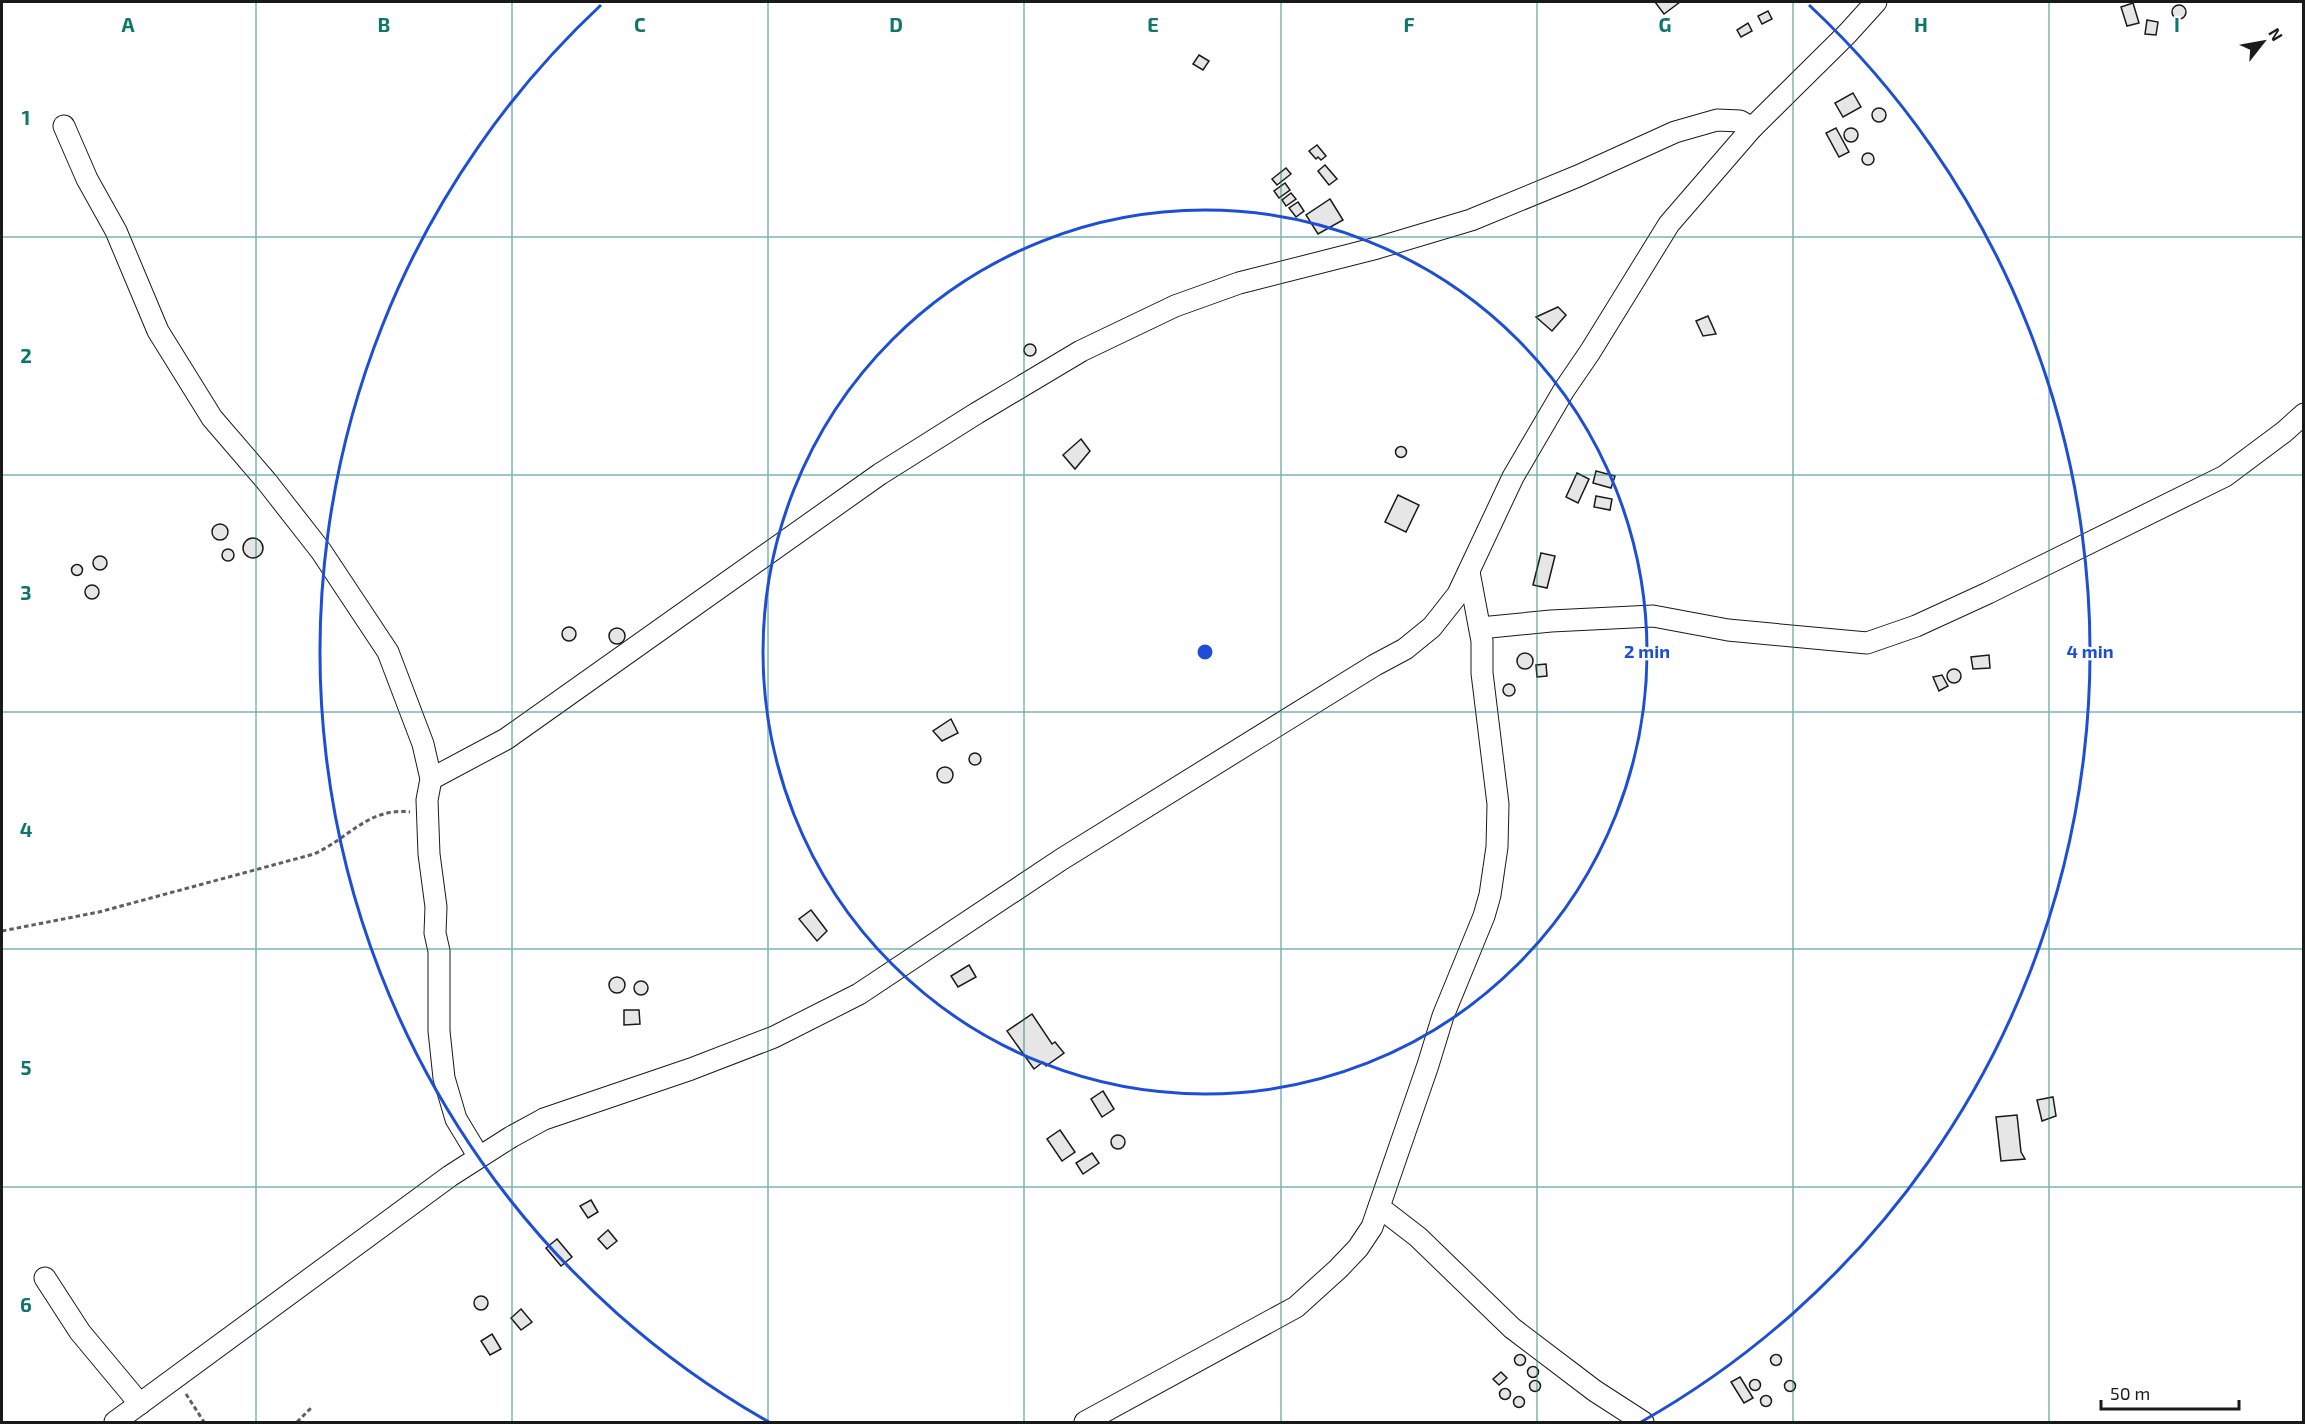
<svg xmlns="http://www.w3.org/2000/svg" width="2305" height="1424" font-family="'Exo 2',sans-serif">
	<rect width="100%" height="100%" fill="#fff"/>
	<g fill="#e6e6e6" stroke="#1a1a1a" stroke-width="1.5">
		<polygon points="1655,2 1680,2 1664,14"/>
		<polygon points="2133,3 2139,23 2127,26 2121,7"/>
		<circle cx="2179" cy="12" r="7"/>
		<polygon points="1768,11 1772,19 1762,24 1758,16"/>
		<polygon points="2147,20 2158,22 2156,35 2145,34"/>
		<polygon points="1748,23 1752,31 1741,37 1737,30"/>
		<polygon points="1199,55 1209,61 1203,70 1193,64"/>
		<polygon points="1853,93 1861,107 1843,117 1835,103"/>
		<circle cx="1879" cy="115" r="7"/>
		<polygon points="1836,128 1849,152 1839,157 1826,133"/>
		<circle cx="1851" cy="135" r="7"/>
		<polygon points="1317,145 1326,156 1321,160 1318,157 1316,159 1309,151"/>
		<circle cx="1868" cy="159" r="6"/>
		<polygon points="1325,165 1337,179 1329,185 1318,171"/>
		<polygon points="1286,168 1291,174 1277,185 1272,179"/>
		<polygon points="1285,183 1290,190 1279,198 1274,191"/>
		<polygon points="1291,193 1296,199 1286,206 1282,200"/>
		<polygon points="1330,199 1343,220 1318,234 1306,215"/>
		<polygon points="1298,202 1304,211 1296,217 1289,208"/>
		<polygon points="1558,307 1566,315 1552,331 1536,317"/>
		<polygon points="1708,316 1716,334 1703,336 1696,321"/>
		<circle cx="1030" cy="350" r="6"/>
		<polygon points="1081,439 1090,451 1075,469 1063,455"/>
		<circle cx="1401" cy="452" r="5.5"/>
		<polygon points="1596,471 1615,476 1611,488 1593,483"/>
		<polygon points="1577,473 1589,479 1578,503 1566,497"/>
		<polygon points="1398,495 1419,505 1406,532 1385,522"/>
		<polygon points="1596,496 1612,499 1610,510 1594,507"/>
		<circle cx="220" cy="532" r="8"/>
		<circle cx="253" cy="548" r="10"/>
		<circle cx="228" cy="555" r="6"/>
		<polygon points="1541,553 1555,556 1547,588 1533,585"/>
		<circle cx="100" cy="563" r="7"/>
		<circle cx="77" cy="570" r="5.5"/>
		<circle cx="92" cy="592" r="7"/>
		<circle cx="569" cy="634" r="7"/>
		<circle cx="617" cy="636" r="8"/>
		<circle cx="1525" cy="661" r="8"/>
		<polygon points="1989,655 1990,668 1973,669 1971,657"/>
		<polygon points="1546,664 1547,676 1537,677 1536,665"/>
		<circle cx="1954" cy="676" r="7"/>
		<polygon points="1942,675 1948,686 1939,691 1933,677"/>
		<circle cx="1509" cy="690" r="6"/>
		<polygon points="951,719 958,733 942,741 933,731"/>
		<circle cx="975" cy="759" r="6"/>
		<circle cx="945" cy="775" r="8"/>
		<polygon points="811,910 827,931 817,941 799,919"/>
		<polygon points="969,965 976,977 958,987 951,976"/>
		<circle cx="617" cy="985" r="8"/>
		<circle cx="641" cy="988" r="7"/>
		<polygon points="624,1010 639,1010 640,1024 624,1025"/>
		<polygon points="1032,1014 1052,1044 1055,1042 1064,1053 1046,1066 1043,1062 1034,1069 1007,1031"/>
		<polygon points="1103,1091 1114,1109 1102,1117 1091,1099"/>
		<polygon points="2053,1097 2056,1116 2042,1121 2037,1100"/>
		<polygon points="2017,1115 2021,1152 2025,1159 2001,1161 1996,1117"/>
		<polygon points="1060,1130 1075,1152 1062,1161 1047,1139"/>
		<circle cx="1118" cy="1142" r="7"/>
		<polygon points="1092,1153 1099,1163 1083,1174 1076,1163"/>
		<polygon points="591,1200 598,1212 588,1218 580,1206"/>
		<polygon points="608,1230 617,1241 607,1249 598,1239"/>
		<polygon points="557,1239 572,1257 561,1266 546,1248"/>
		<circle cx="481" cy="1303" r="7"/>
		<polygon points="521,1309 532,1322 521,1330 511,1318"/>
		<polygon points="492,1334 501,1349 490,1355 481,1341"/>
		<circle cx="1520" cy="1360" r="5.5"/>
		<circle cx="1776" cy="1360" r="5.5"/>
		<circle cx="1533" cy="1372" r="5.5"/>
		<polygon points="1501,1372 1507,1378 1499,1385 1493,1379"/>
		<polygon points="1740,1377 1753,1398 1744,1403 1731,1382"/>
		<circle cx="1755" cy="1385" r="5.5"/>
		<circle cx="1535" cy="1386" r="5.5"/>
		<circle cx="1790" cy="1386" r="5.5"/>
		<circle cx="1505" cy="1394" r="5.5"/>
		<circle cx="1766" cy="1401" r="5.5"/>
		<circle cx="1519" cy="1402" r="5.5"/>
	</g>
	<g fill="none" stroke-linecap="round" stroke-linejoin="round">
		<g stroke="#1a1a1a" stroke-width="23">
			<g id="minor">
				<polyline points="64,126 87,179 116,231 158,331 212,418 267,482 321,551 388,652 423,744 431,779 427,800 429,854 436,907 435,933 439,951 439,1031 444,1078 456,1119 479,1157"/>
				<polyline points="1480,628 1551,621 1653,616 1728,630 1867,643 1916,626 1988,593 2225,476 2284,432 2304,414"/>
				<polyline points="431,779 506,739 880,474 977,413 1081,351 1175,306 1239,283 1377,248 1471,220 1578,176 1675,132 1717,120 1740,121 1752,128"/>
				<polyline points="1379,1207 1418,1237 1512,1328 1595,1391 1643,1422"/>
				<polyline points="45,1278 80,1332 140,1404"/>
				<polyline points="115,1422 450,1176 511,1137 544,1119 691,1069 774,1037 859,994 1062,859 1375,665 1405,649 1432,627 1458,594 1513,477 1564,390 1590,352 1669,224 1752,128 1847,34 1876,2"/>
				<polyline points="1085,1422 1296,1307 1338,1269 1358,1248 1372,1227 1428,1065 1443,1016 1484,916 1490,895 1497,847 1498,804 1482,673 1482,641 1469,572"/>
			</g>
		</g>
		<g stroke="#5f5f5f" stroke-width="3" stroke-dasharray="4.5 3" stroke-linecap="butt">
			<path d="M2 931 99 912 314 854C349 838 369 807 410 812"/>
			<polyline points="186,1394 204,1422"/>
			<polyline points="297,1422 312,1407"/>
		</g>
		<use href="#minor" stroke="#fff" stroke-width="21"/>
	</g>
	<path fill="none" stroke="#0f766e" stroke-width="1.5" stroke-opacity="0.55" d="M256 2V1422M512 2V1422M768 2V1422M1024 2V1422M1281 2V1422M1537 2V1422M1793 2V1422M2049 2V1422M2 237H2304M2 475H2304M2 712H2304M2 949H2304M2 1187H2304"/>
	<g fill="none" stroke="#1d4ed8" stroke-width="3">
		<circle cx="1205" cy="652" r="442"/>
		<path d="M769 1422A885 885 0 0 1 601 5M1809 5A885 885 0 0 1 1641 1422"/>
	</g>
	<g font-size="20" text-anchor="middle" font-weight="bold" fill="#0f766e" stroke="#fff" stroke-width="4.5" stroke-linejoin="round" paint-order="stroke">
		<text x="128" y="32">A</text>
		<text x="384" y="32">B</text>
		<text x="640" y="32">C</text>
		<text x="896" y="32">D</text>
		<text x="1153" y="32">E</text>
		<text x="1409" y="32">F</text>
		<text x="1665" y="32">G</text>
		<text x="1921" y="32">H</text>
		<text x="2177" y="32">I</text>
		<text x="26" y="125">1</text>
		<text x="26" y="363">2</text>
		<text x="26" y="600">3</text>
		<text x="26" y="837">4</text>
		<text x="26" y="1075">5</text>
		<text x="26" y="1312">6</text>
	</g>
	<circle cx="1205" cy="652" r="9" fill="#1d4ed8" stroke="#fff" stroke-width="3"/>
	<g font-size="18" text-anchor="middle" font-weight="bold" fill="#1d4ed8" stroke="#fff" stroke-width="4.5" stroke-linejoin="round" paint-order="stroke">
		<text x="1647" y="658">2 min</text>
		<text x="2090" y="658">4 min</text>
	</g>
	<rect width="2305" height="1424" fill="none" stroke="#1a1a1a" stroke-width="6"/>
	<g transform="translate(2263 42) rotate(59)" stroke="#ffffff" stroke-width="4.5" paint-order="stroke">
	<path d="M0-4.5L10 22L0 15L-10 22Z" fill="#1a1a1a"/>
	<text y="-9" font-size="16" font-weight="bold" text-anchor="middle" fill="#1a1a1a">N</text>
	</g>
	<path d="M2101 1400v9h138v-9" fill="none" stroke="#1a1a1a" stroke-width="3"/>
	<text x="2110" y="1400" font-size="18" fill="#1a1a1a" stroke="#ffffff" stroke-width="4.5" paint-order="stroke">50 m</text>
</svg>
